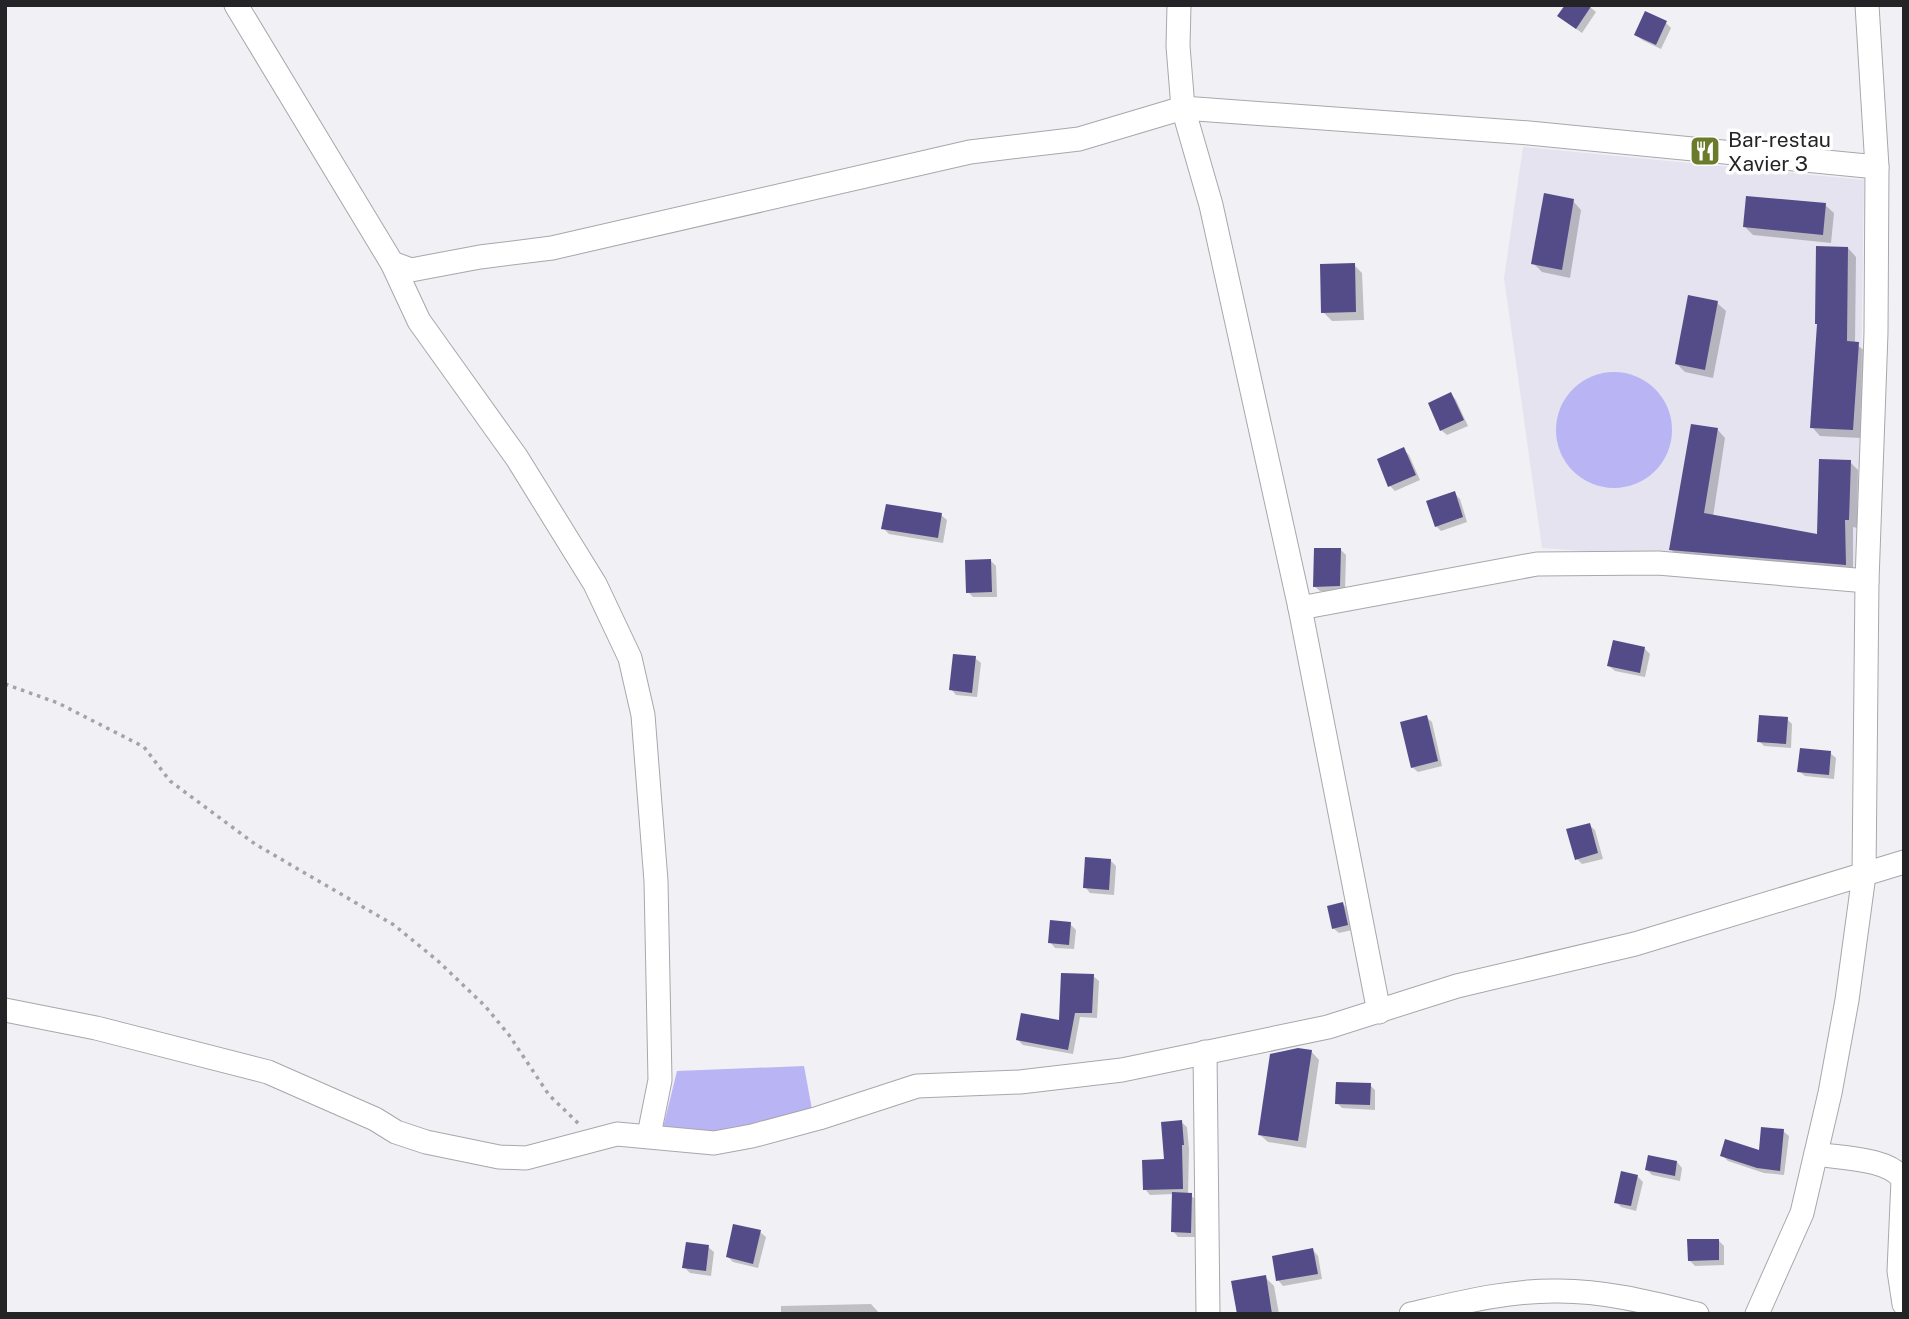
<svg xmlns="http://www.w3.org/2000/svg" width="1909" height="1319" font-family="'Public Sans',sans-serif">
	<rect width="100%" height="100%" fill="#f0f0f5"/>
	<polygon fill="#e4e3ef" points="1523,147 1864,180 1858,571 1542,548 1504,278"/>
	<g fill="#b9b4f3">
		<circle cx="1614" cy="430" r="58"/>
		<polygon points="804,1066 813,1115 719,1137 662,1132 677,1071"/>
	</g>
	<g fill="#0003">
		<polygon points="1590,7 1596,12 1582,33 1565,21"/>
		<polygon points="1666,23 1671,28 1661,49 1642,40 1636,35"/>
		<polygon points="1573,201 1581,210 1570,278 1542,272 1533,263"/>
		<polygon points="1825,205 1834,213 1831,243 1753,235 1744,226"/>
		<polygon points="1848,248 1856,257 1855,344 1867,352 1861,438 1820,436 1812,427 1818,326 1817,324"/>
		<polygon points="1354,265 1362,273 1364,320 1332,321 1323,312"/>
		<polygon points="1717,303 1726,311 1713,378 1685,372 1677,364"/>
		<polygon points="1451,394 1456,400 1468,426 1447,435 1441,430"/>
		<polygon points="1717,429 1725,438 1713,517 1818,536 1850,462 1858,470 1857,528 1853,527 1853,572 1679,557 1670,549"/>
		<polygon points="1403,449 1409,455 1420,480 1395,491 1390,486"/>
		<polygon points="1454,493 1460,499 1467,522 1441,531 1436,526"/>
		<polygon points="941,515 947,520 943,543 889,534 883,528"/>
		<polygon points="1341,550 1346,555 1345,591 1320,591 1314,586"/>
		<polygon points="990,560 996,566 997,597 973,597 968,592"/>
		<polygon points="1644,648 1650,654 1645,677 1615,671 1609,666"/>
		<polygon points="975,658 981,663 977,697 956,695 951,689"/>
		<polygon points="1426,717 1432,722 1442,766 1418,772 1412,767"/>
		<polygon points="1787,719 1792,724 1791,748 1764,746 1759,741"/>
		<polygon points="1830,753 1836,758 1834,779 1805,776 1799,771"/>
		<polygon points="1589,825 1595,830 1603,859 1582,864 1577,859"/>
		<polygon points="1111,861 1116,866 1114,895 1090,893 1085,887"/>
		<polygon points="1343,904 1348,909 1352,930 1339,933 1333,928"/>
		<polygon points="1070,924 1076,930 1074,949 1055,948 1050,942"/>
		<polygon points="1093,976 1099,981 1097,1018 1080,1017 1073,1054 1023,1045 1018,1040 1061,1022"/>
		<polygon points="1311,1051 1319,1060 1306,1148 1268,1142 1259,1134"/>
		<polygon points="1370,1085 1375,1090 1375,1110 1342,1108 1337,1103"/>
		<polygon points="1181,1122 1187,1127 1189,1149 1188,1194 1197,1200 1195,1237 1178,1237 1173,1231 1174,1194 1150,1195 1145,1189 1166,1161"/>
		<polygon points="1783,1131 1789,1136 1784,1175 1764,1173 1728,1161 1722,1155 1760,1152"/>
		<polygon points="1677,1162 1682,1168 1680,1181 1652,1175 1647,1170"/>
		<polygon points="1637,1176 1643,1182 1636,1211 1621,1207 1616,1202"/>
		<polygon points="760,1232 766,1237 758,1268 733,1262 728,1257"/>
		<polygon points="1718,1240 1724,1246 1724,1265 1695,1266 1690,1261"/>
		<polygon points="708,1247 714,1252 711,1276 690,1273 684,1267"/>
		<polygon points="1313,1250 1318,1256 1322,1279 1283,1286 1278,1280"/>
		<polygon points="1265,1277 1274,1286 1279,1314 1239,1314"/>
		<polygon points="871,1304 880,1314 781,1314 781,1306"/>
	</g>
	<g fill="#544c88">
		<polygon points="1565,5 1592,5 1576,29 1557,16"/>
		<polygon points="1645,11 1667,21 1656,45 1634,35"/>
		<polygon points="1544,193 1574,199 1562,270 1531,264"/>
		<polygon points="1746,196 1826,203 1823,235 1743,227"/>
		<polygon points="1816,246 1848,247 1847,341 1859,342 1853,430 1810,428 1817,324 1815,324"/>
		<polygon points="1355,263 1356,312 1321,313 1320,264"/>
		<polygon points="1688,295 1718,301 1705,370 1675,364"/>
		<polygon points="1451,392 1464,420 1440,431 1428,403"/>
		<polygon points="1691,424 1718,428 1704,513 1817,534 1819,459 1851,460 1849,520 1845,520 1846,565 1669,550"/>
		<polygon points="1404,447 1416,475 1388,487 1377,459"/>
		<polygon points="1455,491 1463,517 1435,527 1426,501"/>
		<polygon points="886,504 942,513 938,538 881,529"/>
		<polygon points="1314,548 1341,548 1340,586 1313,587"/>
		<polygon points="991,559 992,592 966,593 965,560"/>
		<polygon points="1613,640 1645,647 1640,673 1607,666"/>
		<polygon points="953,654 976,656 972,693 949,690"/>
		<polygon points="1427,715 1438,761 1411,768 1400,722"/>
		<polygon points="1759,715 1788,717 1786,744 1757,742"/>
		<polygon points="1800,748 1831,751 1829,775 1797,772"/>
		<polygon points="1590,823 1598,853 1575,860 1566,829"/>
		<polygon points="1085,857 1111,859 1109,890 1083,888"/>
		<polygon points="1343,902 1348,925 1332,929 1327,906"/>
		<polygon points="1050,920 1071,922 1069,945 1048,943"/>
		<polygon points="1061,973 1094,974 1092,1013 1075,1013 1068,1050 1016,1040 1021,1013 1059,1020"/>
		<polygon points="1298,1048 1312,1050 1298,1141 1258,1135 1270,1054"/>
		<polygon points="1336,1082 1371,1083 1370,1105 1335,1104"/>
		<polygon points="1182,1120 1184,1145 1182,1145 1183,1189 1143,1190 1142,1160 1164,1159 1161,1122"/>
		<polygon points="1761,1127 1784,1129 1780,1171 1757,1168 1720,1156 1725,1139 1759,1150"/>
		<polygon points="1648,1155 1677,1161 1675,1176 1645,1170"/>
		<polygon points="1621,1171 1638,1175 1631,1206 1614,1203"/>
		<polygon points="1172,1192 1192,1193 1191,1233 1171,1232"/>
		<polygon points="733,1224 761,1230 753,1264 726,1257"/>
		<polygon points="1687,1239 1719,1239 1719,1260 1688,1261"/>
		<polygon points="686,1242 709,1245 706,1271 682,1268"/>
		<polygon points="1313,1248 1318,1274 1276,1281 1272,1256"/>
		<polygon points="1266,1275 1272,1314 1237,1314 1231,1281"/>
	</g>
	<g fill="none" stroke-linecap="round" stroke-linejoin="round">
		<g stroke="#a7a7ac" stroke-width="25">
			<g id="minor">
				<polyline points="236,5 392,263 411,270 480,257 552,248 970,152 1079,139 1183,108 1529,133 1877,167"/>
				<polyline points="1179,5 1178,46 1183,108 1211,205 1300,608 1379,1012"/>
				<polyline points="392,263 419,321 517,458 595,584 630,658 643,715 656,881 660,1080 649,1135"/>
				<polyline points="1300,608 1537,564 1658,563 1867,581"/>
				<polyline points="5,1010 96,1028 268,1072 375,1119 396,1132 426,1142 499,1157 526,1158 617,1134 714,1143 752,1136 819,1118 917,1086 1020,1082 1122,1070 1328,1027 1457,986 1635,944 1904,862"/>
				<polyline points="1205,1052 1208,1314"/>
				<path d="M1816 1154C1840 1158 1891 1158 1903 1180L1899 1271 1904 1304"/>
				<path d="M1411 1314C1459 1303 1509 1290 1559 1291 1606 1291 1652 1303 1697 1314"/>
				<polyline points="1757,1314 1802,1213 1830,1093 1847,1000 1864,875 1867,581 1876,333 1877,167 1867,5"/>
			</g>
		</g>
		<polyline stroke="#a4a4a8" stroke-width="3.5" stroke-dasharray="3.5 5" stroke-linecap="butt" points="5,684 58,703 144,747 170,781 255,844 394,925 438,961 485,1006 509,1035 549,1095 580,1125"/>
		<use href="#minor" stroke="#fff" stroke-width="23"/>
	</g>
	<defs>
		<g id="restaurant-square" transform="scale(1.575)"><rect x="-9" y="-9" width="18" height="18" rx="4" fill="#6a7c2c" stroke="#fefeff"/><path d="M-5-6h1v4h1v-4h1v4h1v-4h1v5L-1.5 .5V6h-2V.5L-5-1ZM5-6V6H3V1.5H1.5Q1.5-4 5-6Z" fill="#fff"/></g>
	</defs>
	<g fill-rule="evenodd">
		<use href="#restaurant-square" x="1705" y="151"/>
	</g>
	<g text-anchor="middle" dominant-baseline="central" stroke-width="7" stroke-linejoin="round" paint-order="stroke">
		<g font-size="21" fill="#242426" stroke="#fefeff" text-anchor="start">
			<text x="1728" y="139">Bar-restau<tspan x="1728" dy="24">Xavier 3</tspan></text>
		</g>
	</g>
	<rect width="1909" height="1319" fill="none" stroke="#242426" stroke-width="14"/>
</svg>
